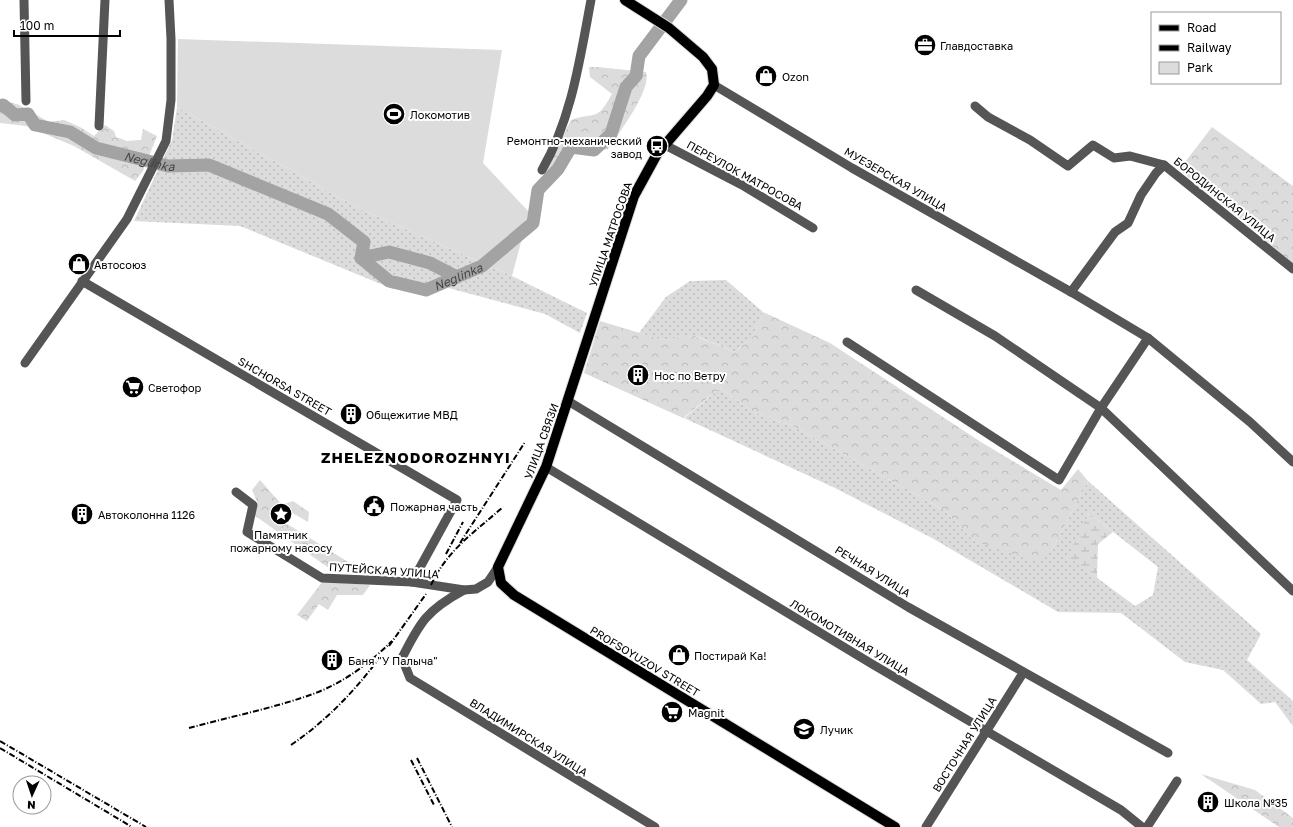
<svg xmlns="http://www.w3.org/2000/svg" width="1293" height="827" font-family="'Golos Text',sans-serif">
	<defs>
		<pattern id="grass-dots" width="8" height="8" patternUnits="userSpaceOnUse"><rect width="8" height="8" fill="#dcdcdc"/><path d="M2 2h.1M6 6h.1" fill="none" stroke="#bbb" stroke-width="1.8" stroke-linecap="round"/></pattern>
		<pattern id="forest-crowns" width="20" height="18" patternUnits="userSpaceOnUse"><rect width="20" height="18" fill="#dcdcdc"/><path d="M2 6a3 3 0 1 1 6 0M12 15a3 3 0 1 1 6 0" fill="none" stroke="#bbb"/></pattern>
		<pattern id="wetland-marsh" width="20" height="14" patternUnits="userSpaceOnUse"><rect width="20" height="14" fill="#dcdcdc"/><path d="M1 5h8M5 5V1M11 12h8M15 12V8" fill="none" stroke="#bbb"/></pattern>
	</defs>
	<rect width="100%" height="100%" fill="#fff"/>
	<g fill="url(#grass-dots)" fill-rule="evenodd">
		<polygon points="177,107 358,208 512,276 587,313 580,333 545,314 430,283 393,289 240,226 134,221 172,140"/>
		<polygon points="726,280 763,312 753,337 735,352 696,336 663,340 639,333 666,297 690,281"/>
		<path d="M720 388 753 412 793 426 945 511 974 541 1052 550 1088 481 1261 634 1247 660 1293 701V726L1275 702 1261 704 1223 670 1185 662 1121 613 1058 612 932 538 835 488 684 418ZM1089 513 1158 567 1153 595 1135 606 1069 557Z"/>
	</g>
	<g fill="url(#forest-crowns)">
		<path d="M589 67H597L646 72C652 90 618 134 608 149L604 150 570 143 553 172 547 171 546 167 571 120C596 111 596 123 612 94L590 77Z"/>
		<polygon points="3,100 19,105 49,122 64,120 80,127 94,136 105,125 114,131 116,137 127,141 141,140 143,129 157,136 143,171 135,181 74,146 26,126 0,123 0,105"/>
		<polygon points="1212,127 1293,186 1293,264 1253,229 1179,170"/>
		<polygon points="763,312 830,343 981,442 1061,490 1078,469 1088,481 1052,550 1036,562 974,541 945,511 793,426 753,412 720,388 683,418 584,373 600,321 663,340 695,336 735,352 753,337"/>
		<polygon points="260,480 282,505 293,501 309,512 308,522 289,511 284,522 353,565 333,571 254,515 258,504 252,490"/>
		<polygon points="323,581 370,585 363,595 337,595 328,610 319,604 307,621 297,615"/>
		<polygon points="1201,774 1255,790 1293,818 1293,827 1279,827"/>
	</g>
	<polygon fill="url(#wetland-marsh)" points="1089,513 1113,532 1098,544 1097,578 1068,557"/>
	<polygon fill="#dcdcdc" points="178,39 502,50 483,163 529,212 512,276 358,208 177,107"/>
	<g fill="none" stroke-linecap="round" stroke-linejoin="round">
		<g stroke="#a3a3a3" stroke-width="13">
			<path id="s1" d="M0 106 3 105 15 115 28 114 35 125 70 132 96 148 168 166 209 165 328 214 364 242 361 258 389 281 426 290 482 266 533 223 538 190 558 169 571 147 594 150 611 134 626 87 636 76 639 56 681 0"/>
			<polyline points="361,258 389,252 430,263 457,277"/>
		</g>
		<g stroke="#dbdbdb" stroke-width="12">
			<polyline id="major" points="625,0 669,28 703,57 712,69 714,85 707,96 657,154 634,196 546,467 498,567 501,583 514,595 895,827"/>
		</g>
		<g stroke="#555" stroke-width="9">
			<polyline points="24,0 26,101"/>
			<polyline points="714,85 852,168 1071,292 1148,338 1250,422 1293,462"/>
			<polyline points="975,106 988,117 1030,140 1068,166 1093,145 1114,158 1130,156 1164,165 1293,269"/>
			<polyline points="99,126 105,0"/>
			<polyline points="665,145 742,185 813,228"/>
			<path d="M542 170C572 118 580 58 591 0"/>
			<polyline points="82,281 457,500 412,582"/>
			<polyline points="916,290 995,336 1101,408 1293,591"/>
			<polyline points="1071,292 1115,232 1128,223 1141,195 1156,173 1164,165"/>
			<polyline points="847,342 1059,480 1101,408 1148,338"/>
			<polyline points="25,363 127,219 166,141 171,100 171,39 169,0"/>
			<polyline points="568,401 908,607 1168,753"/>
			<polyline points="546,467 872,664 1121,810 1142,827"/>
			<polyline points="236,492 253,505 247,532 322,578 412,582 464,590 476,589 488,582 498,567"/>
			<path d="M464 590C427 610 420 622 402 658L410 678 655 827"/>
			<polyline points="926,827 1023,673"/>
			<polyline points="1147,827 1177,781"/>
		</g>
		<use href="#major" stroke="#000" stroke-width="10"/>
		<g stroke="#000" stroke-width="2" stroke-dasharray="6 2 1 2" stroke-linecap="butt">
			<polyline points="460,543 525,442"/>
			<polyline points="446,554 463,522"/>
			<path d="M431 585C447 550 476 531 503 507"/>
			<polyline points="389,646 426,594"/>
			<path d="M189 728C229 717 274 708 313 694 343 683 370 663 392 641"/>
			<polyline points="0,741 146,827"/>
			<path d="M291 745C326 721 355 691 380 657"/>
			<polyline points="0,748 132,827"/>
			<polyline points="417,758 452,827"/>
			<polyline points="411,760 434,805"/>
		</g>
	</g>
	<defs>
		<g id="office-disc" transform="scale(1.15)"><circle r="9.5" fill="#000" stroke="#fff"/><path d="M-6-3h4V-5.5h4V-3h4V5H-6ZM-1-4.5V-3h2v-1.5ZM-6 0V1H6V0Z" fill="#fff"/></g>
		<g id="shop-disc" transform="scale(1.15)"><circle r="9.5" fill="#000" stroke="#fff"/><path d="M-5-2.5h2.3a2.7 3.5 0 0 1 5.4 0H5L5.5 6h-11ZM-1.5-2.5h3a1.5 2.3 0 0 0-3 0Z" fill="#fff"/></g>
		<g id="stadium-disc" transform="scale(1.15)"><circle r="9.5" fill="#000" stroke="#fff"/><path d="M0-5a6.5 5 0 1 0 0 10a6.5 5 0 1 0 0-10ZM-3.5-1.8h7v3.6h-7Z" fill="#fff"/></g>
		<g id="bus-disc" transform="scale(1.15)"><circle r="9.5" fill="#000" stroke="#fff"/><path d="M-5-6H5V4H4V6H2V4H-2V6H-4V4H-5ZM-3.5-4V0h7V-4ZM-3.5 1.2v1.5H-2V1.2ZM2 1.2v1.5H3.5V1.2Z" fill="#fff"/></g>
		<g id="building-disc" transform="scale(1.15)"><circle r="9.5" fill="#000" stroke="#fff"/><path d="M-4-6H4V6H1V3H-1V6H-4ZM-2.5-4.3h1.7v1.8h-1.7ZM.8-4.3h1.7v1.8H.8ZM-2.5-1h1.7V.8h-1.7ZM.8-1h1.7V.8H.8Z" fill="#fff"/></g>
		<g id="supermarket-disc" transform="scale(1.15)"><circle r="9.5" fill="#000" stroke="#fff"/><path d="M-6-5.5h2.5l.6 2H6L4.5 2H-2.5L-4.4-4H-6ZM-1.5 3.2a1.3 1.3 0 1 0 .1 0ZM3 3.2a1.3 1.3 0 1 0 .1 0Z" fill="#fff"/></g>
		<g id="civic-disc" transform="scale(1.15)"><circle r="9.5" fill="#000" stroke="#fff"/><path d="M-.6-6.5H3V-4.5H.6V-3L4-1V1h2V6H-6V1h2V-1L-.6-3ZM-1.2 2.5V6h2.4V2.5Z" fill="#fff"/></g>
		<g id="sight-disc" transform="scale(1.15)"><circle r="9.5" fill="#000" stroke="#fff"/><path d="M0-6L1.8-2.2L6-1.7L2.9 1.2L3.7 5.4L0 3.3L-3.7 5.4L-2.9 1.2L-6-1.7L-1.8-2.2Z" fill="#fff"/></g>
		<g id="school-disc" transform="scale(1.15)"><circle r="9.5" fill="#000" stroke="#fff"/><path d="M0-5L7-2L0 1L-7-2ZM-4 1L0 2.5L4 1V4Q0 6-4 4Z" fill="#fff"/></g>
	</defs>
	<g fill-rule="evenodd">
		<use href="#office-disc" x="925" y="45"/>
		<use href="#shop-disc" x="766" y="76"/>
		<use href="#stadium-disc" x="394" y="114"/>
		<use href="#bus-disc" x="657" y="146"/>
		<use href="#shop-disc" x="79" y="264"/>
		<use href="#building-disc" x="638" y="375"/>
		<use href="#supermarket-disc" x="133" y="387"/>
		<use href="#building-disc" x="351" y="414"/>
		<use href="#civic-disc" x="374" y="506"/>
		<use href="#building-disc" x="82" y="514"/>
		<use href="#sight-disc" x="281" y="514"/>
		<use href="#shop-disc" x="679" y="655"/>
		<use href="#building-disc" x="332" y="660"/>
		<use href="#supermarket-disc" x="672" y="712"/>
		<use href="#school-disc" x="804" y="729"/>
		<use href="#building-disc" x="1208" y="802"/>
	</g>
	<g text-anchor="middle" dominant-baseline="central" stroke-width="4" stroke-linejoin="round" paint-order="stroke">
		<g font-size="11" fill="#000" stroke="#fff" text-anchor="start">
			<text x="940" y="45">Главдоставка</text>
			<text x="782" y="76">Ozon</text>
			<text x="410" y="114">Локомотив</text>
			<text x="642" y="140" text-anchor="end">Ремонтно-механический<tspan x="642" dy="13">завод</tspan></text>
			<text x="94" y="264">Автосоюз</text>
			<text x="654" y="375">Нос по Ветру</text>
			<text x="148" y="387">Светофор</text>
			<text x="366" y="414">Общежитие МВД</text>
			<text x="390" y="506">Пожарная часть</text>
			<text x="98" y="514">Автоколонна 1126</text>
			<text x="281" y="534" text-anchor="middle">Памятник<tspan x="281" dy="13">пожарному насосу</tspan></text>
			<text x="694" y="655">Постирай Ка!</text>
			<text x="348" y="660">Баня "У Палыча"</text>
			<text x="688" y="712">Magnit</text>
			<text x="820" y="729">Лучик</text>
			<text x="1224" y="802">Школа №35</text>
		</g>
		<g font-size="11" fill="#000" stroke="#fff">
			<text transform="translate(745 175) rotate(29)">ПЕРЕУЛОК МАТРОСОВА</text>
			<text transform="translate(896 179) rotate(30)">МУЕЗЕРСКАЯ УЛИЦА</text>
			<text transform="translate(1225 199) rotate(39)">БОРОДИНСКАЯ УЛИЦА</text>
			<text transform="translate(610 234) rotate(-71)">УЛИЦА МАТРОСОВА</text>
			<text transform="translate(285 386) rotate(30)">SHCHORSA STREET</text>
			<text transform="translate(541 441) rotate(-70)">УЛИЦА СВЯЗИ</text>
			<text transform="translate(384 570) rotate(4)">ПУТЕЙСКАЯ УЛИЦА</text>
			<text transform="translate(873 571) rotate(32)">РЕЧНАЯ УЛИЦА</text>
			<text transform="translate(850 637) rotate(31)">ЛОКОМОТИВНАЯ УЛИЦА</text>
			<text transform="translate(645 661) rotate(31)">PROFSOYUZOV STREET</text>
			<text transform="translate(529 737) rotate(32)">ВЛАДИМИРСКАЯ УЛИЦА</text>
			<text transform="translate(964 744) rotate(-58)">ВОСТОЧНАЯ УЛИЦА</text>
		</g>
		<g font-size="12" font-style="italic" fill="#444" stroke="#fff">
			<text stroke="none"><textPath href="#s1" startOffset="166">Neglinka</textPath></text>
			<text stroke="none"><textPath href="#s1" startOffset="526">Neglinka</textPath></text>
		</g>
		<g font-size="15" font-weight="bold" letter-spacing="1" fill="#000" stroke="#fff">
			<text x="416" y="457">ZHELEZNODOROZHNYI</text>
		</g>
	</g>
	<rect x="1151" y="12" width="130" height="72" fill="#ffffff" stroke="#999999"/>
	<rect x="1159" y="25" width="20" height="6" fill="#000000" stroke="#999999"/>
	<text x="1187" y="32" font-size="12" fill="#000000">Road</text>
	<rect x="1159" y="45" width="20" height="6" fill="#000000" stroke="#999999"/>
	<text x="1187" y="52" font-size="12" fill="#000000">Railway</text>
	<rect x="1159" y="62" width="20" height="12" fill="#dcdcdc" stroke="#999999"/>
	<text x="1187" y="72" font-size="12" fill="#000000">Park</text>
	<g transform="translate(32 795) rotate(183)"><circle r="19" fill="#ffffff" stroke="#999999"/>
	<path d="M0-3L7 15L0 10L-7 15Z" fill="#000000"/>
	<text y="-6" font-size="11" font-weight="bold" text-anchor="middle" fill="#000000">N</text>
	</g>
	<path d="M14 30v6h106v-6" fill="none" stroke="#000000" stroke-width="2"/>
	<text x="20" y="30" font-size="12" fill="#000000" stroke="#ffffff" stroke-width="3" paint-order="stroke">100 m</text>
</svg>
